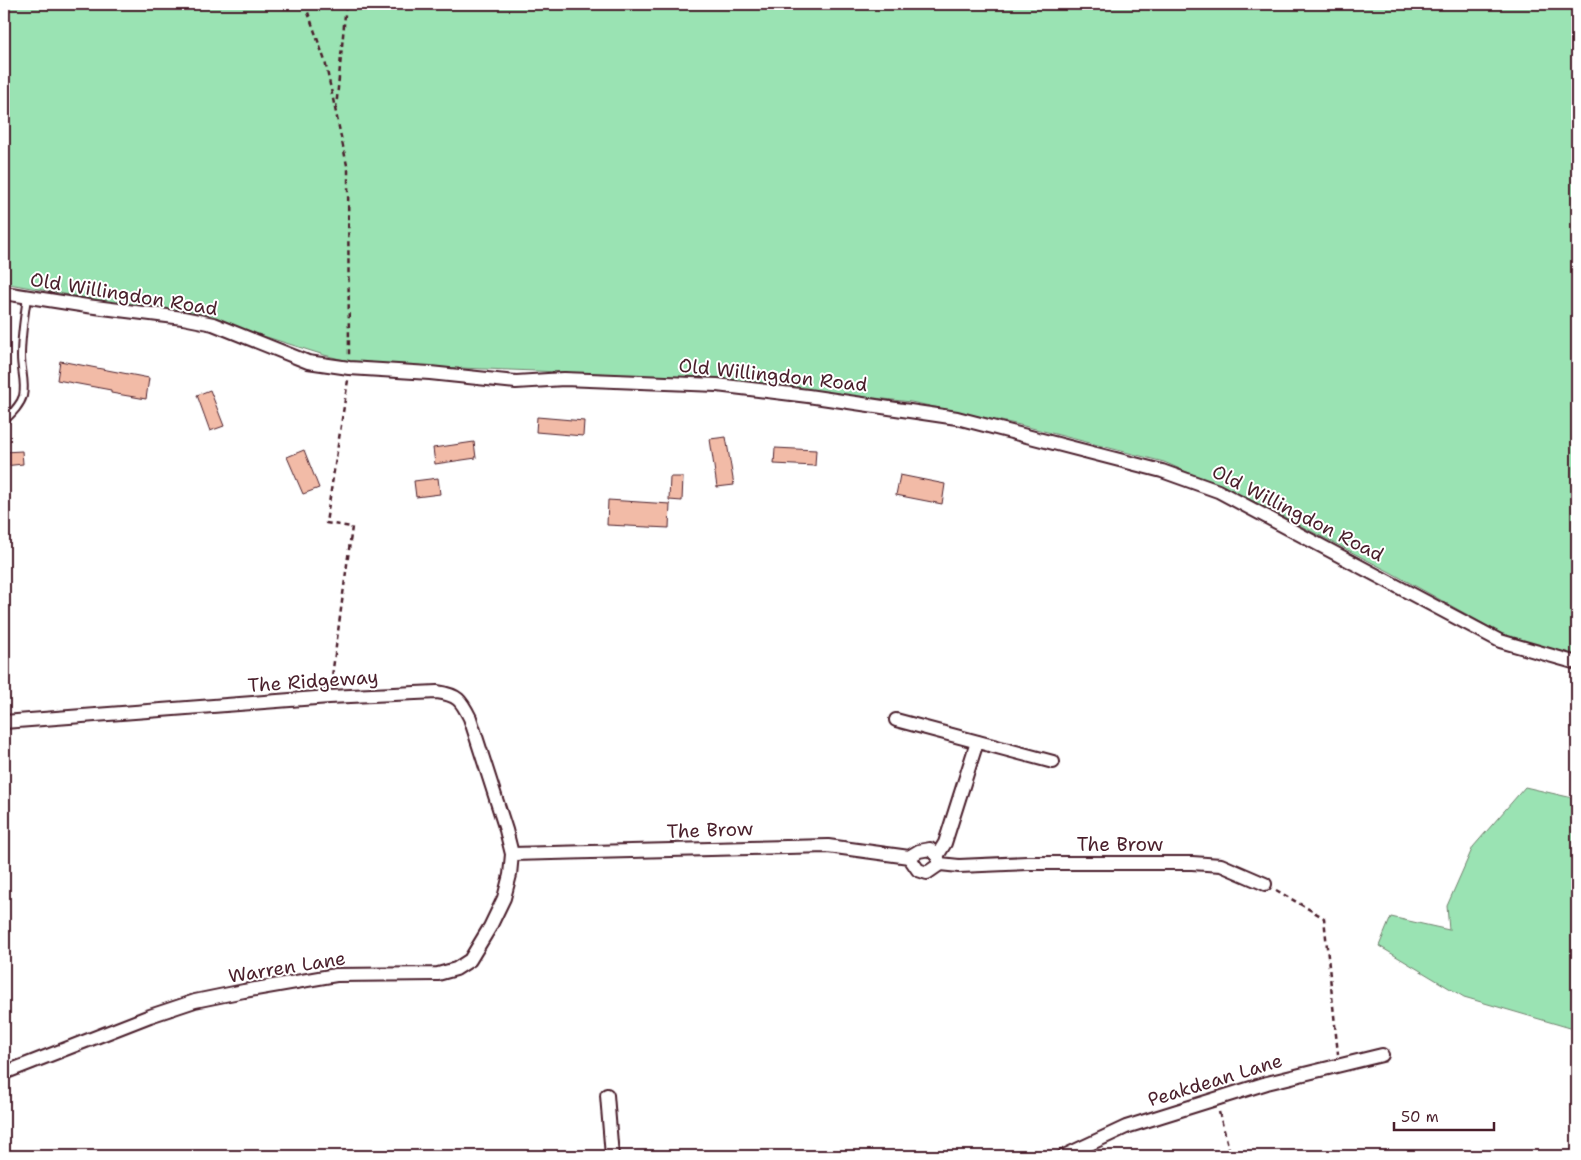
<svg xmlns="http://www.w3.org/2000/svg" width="1581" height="1160" font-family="'Shantell Sans',sans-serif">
	<rect width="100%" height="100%" fill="#fff"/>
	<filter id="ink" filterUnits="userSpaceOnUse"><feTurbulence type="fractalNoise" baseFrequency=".02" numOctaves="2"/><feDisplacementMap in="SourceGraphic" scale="10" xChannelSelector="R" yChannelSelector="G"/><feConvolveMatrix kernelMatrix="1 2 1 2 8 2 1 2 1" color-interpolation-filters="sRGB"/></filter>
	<g filter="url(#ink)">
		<g fill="#9ae3b3" stroke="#72816f">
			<polygon points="4,4 1577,4 1577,657 1504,635 1390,572 1253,501 1164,462 1020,425 911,402 685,377 360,364 324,355 222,323 4,283"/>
			<polygon points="1525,787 1577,799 1577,1030 1464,997 1379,946 1391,917 1449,930 1447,906 1473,847"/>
		</g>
		<g fill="#f2bba7" stroke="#4a1f2b">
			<polygon points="60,361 149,378 146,399 111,393 111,390 57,380"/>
			<polygon points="210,390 224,426 210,431 197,395"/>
			<polygon points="537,417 584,421 583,436 536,432"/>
			<polygon points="726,437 734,485 717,487 710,439"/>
			<polygon points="474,442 476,458 435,464 433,448"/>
			<polygon points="775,448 816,450 815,466 774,464"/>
			<polygon points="304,450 319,488 303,494 287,457"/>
			<polygon points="22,451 23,464 4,466 4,452"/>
			<polygon points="900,475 945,484 942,504 896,495"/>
			<polygon points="670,477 683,477 682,501 669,500"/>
			<polygon points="438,478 440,494 416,497 414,481"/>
			<polygon points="608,500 670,504 669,528 607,525"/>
		</g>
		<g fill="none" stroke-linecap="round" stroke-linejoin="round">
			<g stroke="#4a1f2b" stroke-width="10">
				<path id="lane" d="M4 421C11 414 20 406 23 396 26 383 21 370 21 357 21 337 24 317 27 298"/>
			</g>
			<g stroke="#4a1f2b" stroke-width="16">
				<g id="street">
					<polyline points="4,293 87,306 183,318 213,324 308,362 349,368 430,373 516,382 564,379 717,385 808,396 957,418 1162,471 1218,491 1500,641 1577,663"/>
					<polyline points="896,720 1053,762"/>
					<path d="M4 722 329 697 437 692C458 695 461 700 470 718L506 830 512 854 510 875 504 898 490 927 470 960 456 969 438 974 336 975 244 991 195 1001 150 1016 4 1073"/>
					<polyline points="512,854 828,846 909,857 919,851 930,849 937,856 940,864 959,866 1027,863 1192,863 1221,865 1265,884"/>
					<polyline points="937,856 945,843 977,742"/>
					<polyline points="909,857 918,870 927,873 940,864"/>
					<polyline points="607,1095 612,1156"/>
					<polyline points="1064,1156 1126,1127 1267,1083 1382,1055"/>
				</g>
			</g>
			<g stroke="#4a1f2b" stroke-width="2.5" stroke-dasharray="5 4" stroke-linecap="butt">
				<polyline points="305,4 325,61 348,170 349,357"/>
				<polyline points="336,109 346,4"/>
				<polyline points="331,684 352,527 326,523 348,380"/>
				<polyline points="1276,890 1324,918 1338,1054"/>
				<polyline points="1219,1112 1231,1156"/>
			</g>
			<use href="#lane" stroke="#fff" stroke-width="6"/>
			<use href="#street" stroke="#fff" stroke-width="12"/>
		</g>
	</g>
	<g text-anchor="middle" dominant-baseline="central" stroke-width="4" stroke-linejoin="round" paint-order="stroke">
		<g font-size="19" fill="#4a1f2b" stroke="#fff">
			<text transform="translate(124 294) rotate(9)">Old Willingdon Road</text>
			<text transform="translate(773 375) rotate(6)">Old Willingdon Road</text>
			<text transform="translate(1298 513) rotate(27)">Old Willingdon Road</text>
			<text transform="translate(313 681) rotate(-4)">The Ridgeway</text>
			<text transform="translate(710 830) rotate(-2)">The Brow</text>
			<text x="1120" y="844">The Brow</text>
			<text transform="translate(287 967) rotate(-9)">Warren Lane</text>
			<text transform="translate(1215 1080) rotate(-17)">Peakdean Lane</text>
		</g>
	</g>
	<rect width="1581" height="1160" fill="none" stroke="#fff" stroke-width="20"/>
	<rect x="10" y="10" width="1561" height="1140" fill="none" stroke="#4a1f2b" stroke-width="2" filter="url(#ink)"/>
	<path d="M1394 1122v8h100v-8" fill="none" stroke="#4a1f2b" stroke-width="2.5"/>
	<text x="1401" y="1122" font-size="15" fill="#4a1f2b" stroke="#ffffff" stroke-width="4" paint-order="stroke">50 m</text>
</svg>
